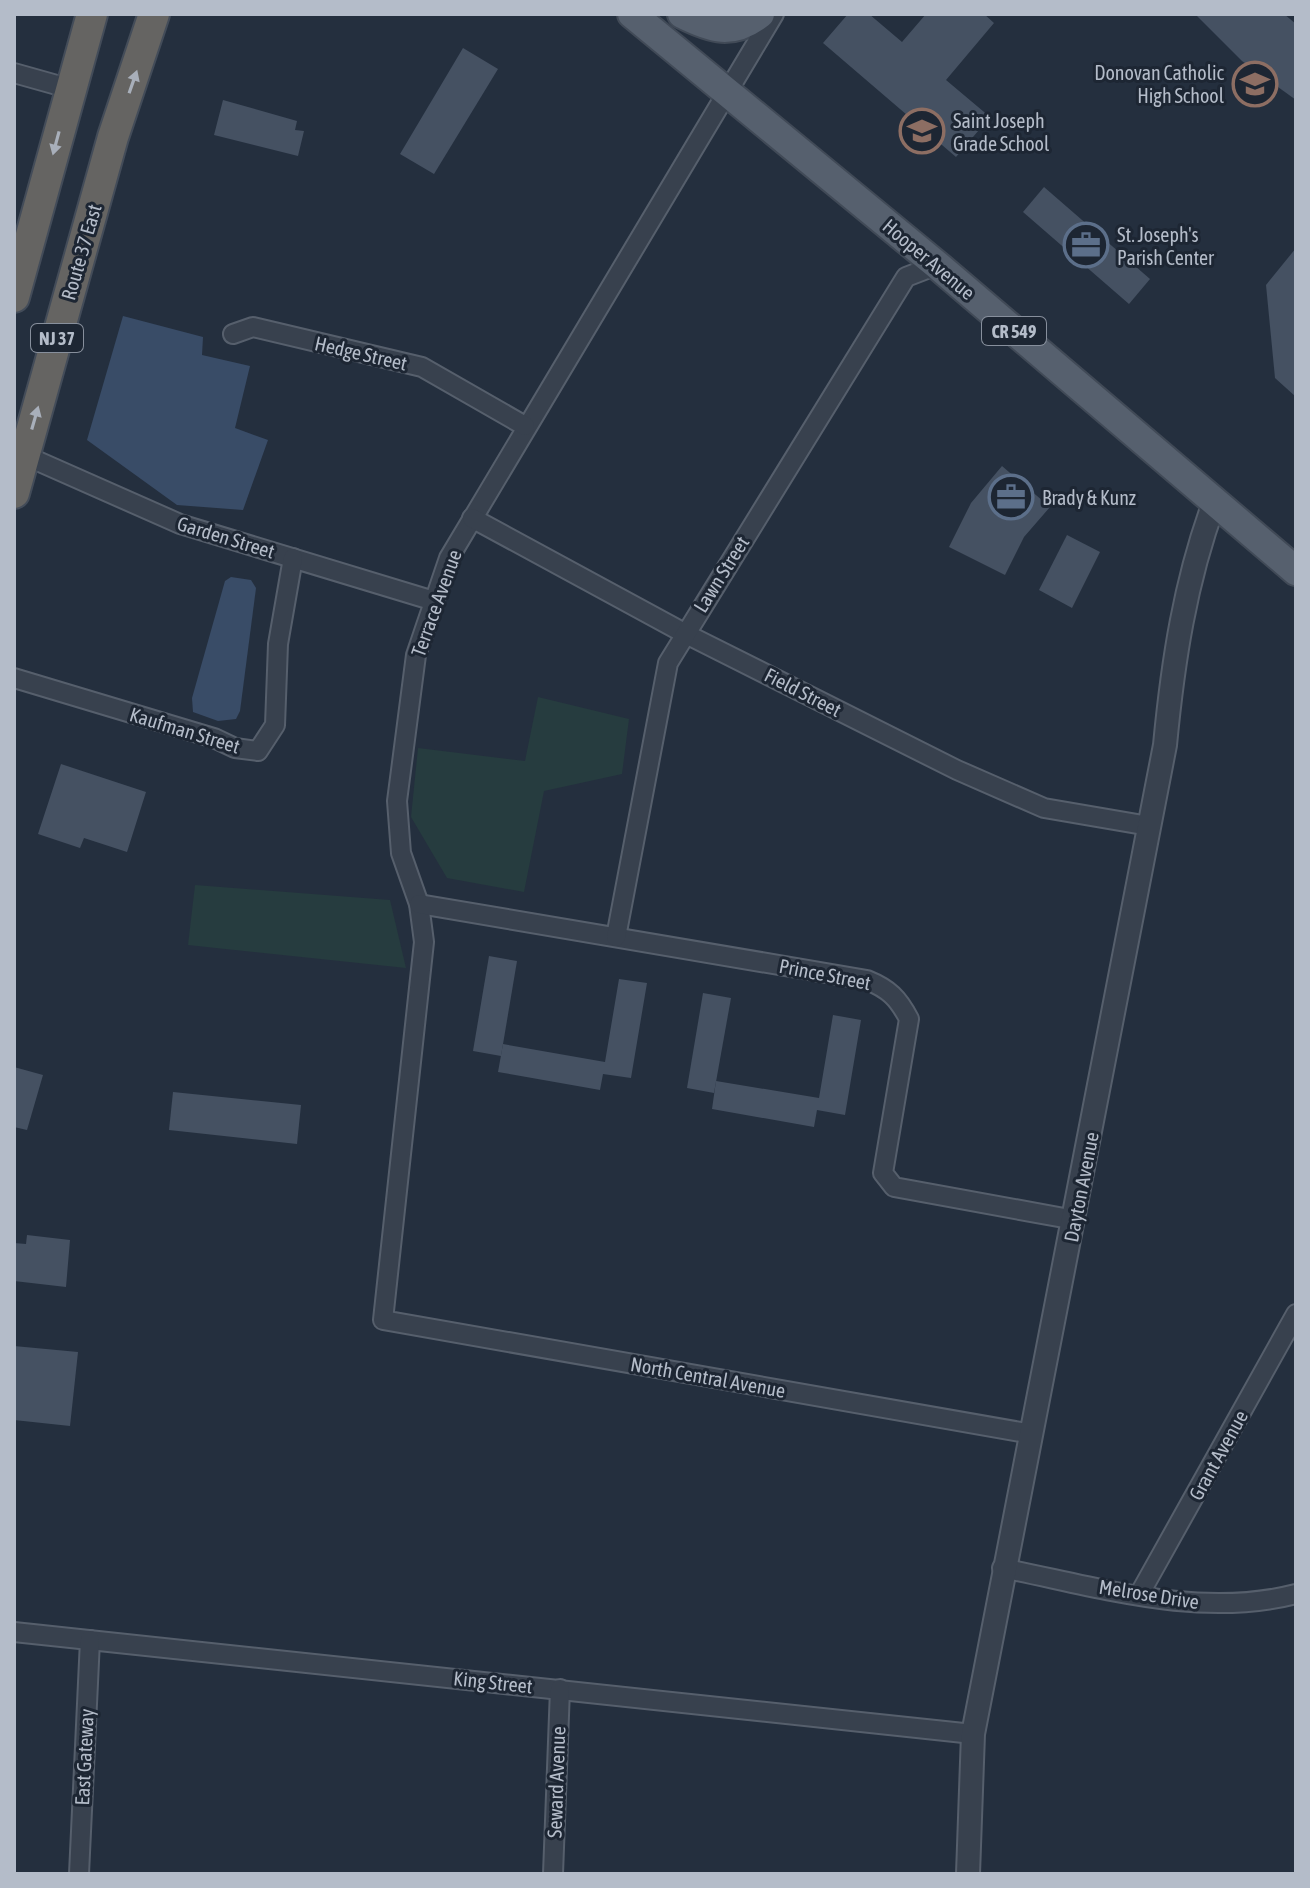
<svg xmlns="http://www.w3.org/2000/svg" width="1310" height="1888" font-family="'Asap Condensed',sans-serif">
	<rect width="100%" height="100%" fill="#242f3e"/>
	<g fill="#263c3f">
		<polygon points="538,697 629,719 622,774 544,791 524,892 447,878 411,817 418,748 525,761"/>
		<polygon points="195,885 390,900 406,968 188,945"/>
	</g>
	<g fill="#394c67">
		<polygon points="123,316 203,337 202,355 250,366 235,428 268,440 243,510 177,505 87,440"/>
		<polygon points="231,577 251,580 256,588 240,711 236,719 218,721 193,712 192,698 225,581"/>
	</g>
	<g fill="#455162">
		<polygon points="848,14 869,14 902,42 926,14 984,14 994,23 946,80 990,117 956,157 823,43"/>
		<polygon points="1195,14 1284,14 1296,24 1296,100 1242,61"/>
		<polygon points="463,48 498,69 434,174 400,154"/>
		<polygon points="223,100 297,121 295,130 304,131 298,156 214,135"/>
		<polygon points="1044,187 1150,279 1129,304 1023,212"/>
		<polygon points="1296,248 1296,397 1275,378 1266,285"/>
		<polygon points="1002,466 1050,507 1024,537 1005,575 949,547 971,503"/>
		<polygon points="1067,535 1100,552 1072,608 1039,590"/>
		<polygon points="61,764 146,792 127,852 84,838 80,848 38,834"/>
		<polygon points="489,956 517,961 501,1056 473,1051"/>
		<polygon points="619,979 647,983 631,1078 603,1074 600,1090 498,1072 503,1044 605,1062"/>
		<polygon points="703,993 731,998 714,1093 687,1088"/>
		<polygon points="833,1015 861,1020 845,1115 817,1110 814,1127 712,1109 716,1081 819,1098"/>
		<polygon points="14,1067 43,1075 27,1130 14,1127"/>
		<polygon points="173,1092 301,1105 297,1144 169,1130"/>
		<polygon points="27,1235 70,1240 66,1287 14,1281 14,1243 26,1244"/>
		<polygon points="14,1346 78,1352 70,1426 14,1420"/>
	</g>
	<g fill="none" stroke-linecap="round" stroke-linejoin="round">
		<g stroke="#565f6c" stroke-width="22">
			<g id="minor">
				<polyline points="774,14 449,558 416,655 397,801 401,853 419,904 424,942 383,1320 1032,1434"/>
				<polyline points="14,73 71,89"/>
				<polyline points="233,334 253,327 422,367 525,426"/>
				<polyline points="24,455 180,524 434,601"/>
				<polyline points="472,518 684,633 957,770 1044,808 1149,826"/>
				<polyline points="14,678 214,738 235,748 258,751 275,725 278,644 293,558"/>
				<path d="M419 904 867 980C889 989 898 998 909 1019L883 1173 894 1187 1075 1220"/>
				<polyline points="616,937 668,663 906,277 937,265"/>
				<path d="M1002 1568C1098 1587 1199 1619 1296 1594"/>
				<polyline points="1139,1595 1296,1314"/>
				<polyline points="14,1632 973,1734"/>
				<polyline points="79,1874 90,1640"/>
				<polyline points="553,1874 560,1689"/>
			</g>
		</g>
		<g stroke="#565f6c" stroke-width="26">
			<path id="tertiary" d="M968 1874 973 1734 1165 745C1173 661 1185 582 1214 503"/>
		</g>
		<g stroke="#414a57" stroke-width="32">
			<g id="primary">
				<polyline points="632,14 937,265 1296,571"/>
				<path d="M682 14C712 29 732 36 760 14"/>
			</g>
		</g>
		<g stroke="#434c59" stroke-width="34">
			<g id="trunk">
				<polyline points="14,297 92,14"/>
				<polyline points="14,493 113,137 154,14"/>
			</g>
		</g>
		<use href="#minor" stroke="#38414e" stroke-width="18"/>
		<use href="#tertiary" stroke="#38414e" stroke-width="22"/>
		<use href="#primary" stroke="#56606e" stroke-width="28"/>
		<use href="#trunk" stroke="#656462" stroke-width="30"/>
	</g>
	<defs><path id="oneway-solid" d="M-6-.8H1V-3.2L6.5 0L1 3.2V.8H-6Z" transform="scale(2)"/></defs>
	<g fill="#a8afba">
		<use href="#oneway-solid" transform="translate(133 82) rotate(-71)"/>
		<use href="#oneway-solid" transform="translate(56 143) rotate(105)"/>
		<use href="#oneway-solid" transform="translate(35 418) rotate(-74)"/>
	</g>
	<defs>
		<g id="school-ring" transform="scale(2.3)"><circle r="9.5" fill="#1d2633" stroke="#8d6e63" stroke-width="1.5"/><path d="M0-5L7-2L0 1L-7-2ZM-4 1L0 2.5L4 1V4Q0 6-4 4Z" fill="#8d6e63"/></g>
		<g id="office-ring" transform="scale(2.3)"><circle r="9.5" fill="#1d2633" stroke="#5c6f8a" stroke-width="1.5"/><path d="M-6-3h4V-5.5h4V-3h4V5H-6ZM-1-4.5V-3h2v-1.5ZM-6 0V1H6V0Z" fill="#5c6f8a"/></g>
	</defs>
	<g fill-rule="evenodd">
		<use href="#school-ring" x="1255" y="84"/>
		<use href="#school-ring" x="922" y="131"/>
		<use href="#office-ring" x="1086" y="245"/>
		<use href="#office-ring" x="1011" y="497"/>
	</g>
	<g text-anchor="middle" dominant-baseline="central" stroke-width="6" stroke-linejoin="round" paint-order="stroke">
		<g fill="#1d2633" stroke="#878f9c" stroke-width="2">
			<rect x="982" y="317" width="64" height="28" rx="6"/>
			<rect x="31" y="324" width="52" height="28" rx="6"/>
		</g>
		<g font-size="18" font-weight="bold" fill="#b4bcc9">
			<text x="1014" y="331">CR 549</text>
			<text x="57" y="338">NJ 37</text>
		</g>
		<g font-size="20" fill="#b4bcc9" stroke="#1d2633" text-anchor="start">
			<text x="1224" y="72" text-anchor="end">Donovan Catholic<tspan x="1224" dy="23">High School</tspan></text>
			<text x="953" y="120">Saint Joseph<tspan x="953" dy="23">Grade School</tspan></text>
			<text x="1117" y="234">St. Joseph's<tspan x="1117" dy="23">Parish Center</tspan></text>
			<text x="1042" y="497">Brady &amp; Kunz</text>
		</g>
		<g font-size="20" fill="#b4bcc9" stroke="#1d2633">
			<text transform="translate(81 252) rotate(-74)">Route 37 East</text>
			<text transform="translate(929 259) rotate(40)">Hooper Avenue</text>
			<text transform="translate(361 353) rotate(13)">Hedge Street</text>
			<text transform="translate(226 537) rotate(17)">Garden Street</text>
			<text transform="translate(721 574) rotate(-58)">Lawn Street</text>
			<text transform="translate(436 603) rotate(-70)">Terrace Avenue</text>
			<text transform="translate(803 692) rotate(27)">Field Street</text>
			<text transform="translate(185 730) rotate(17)">Kaufman Street</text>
			<text transform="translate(825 974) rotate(11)">Prince Street</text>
			<text transform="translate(1081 1187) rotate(-79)">Dayton Avenue</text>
			<text transform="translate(708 1377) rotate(10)">North Central Avenue</text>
			<text transform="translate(1218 1455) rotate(-61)">Grant Avenue</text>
			<text transform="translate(1149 1594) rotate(9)">Melrose Drive</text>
			<text transform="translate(493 1682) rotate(6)">King Street</text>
			<text transform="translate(84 1757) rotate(-87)">East Gateway</text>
			<text transform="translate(556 1782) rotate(-88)">Seward Avenue</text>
		</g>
	</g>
	<rect width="1310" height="1888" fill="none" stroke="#b4bcc9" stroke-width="32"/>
</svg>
